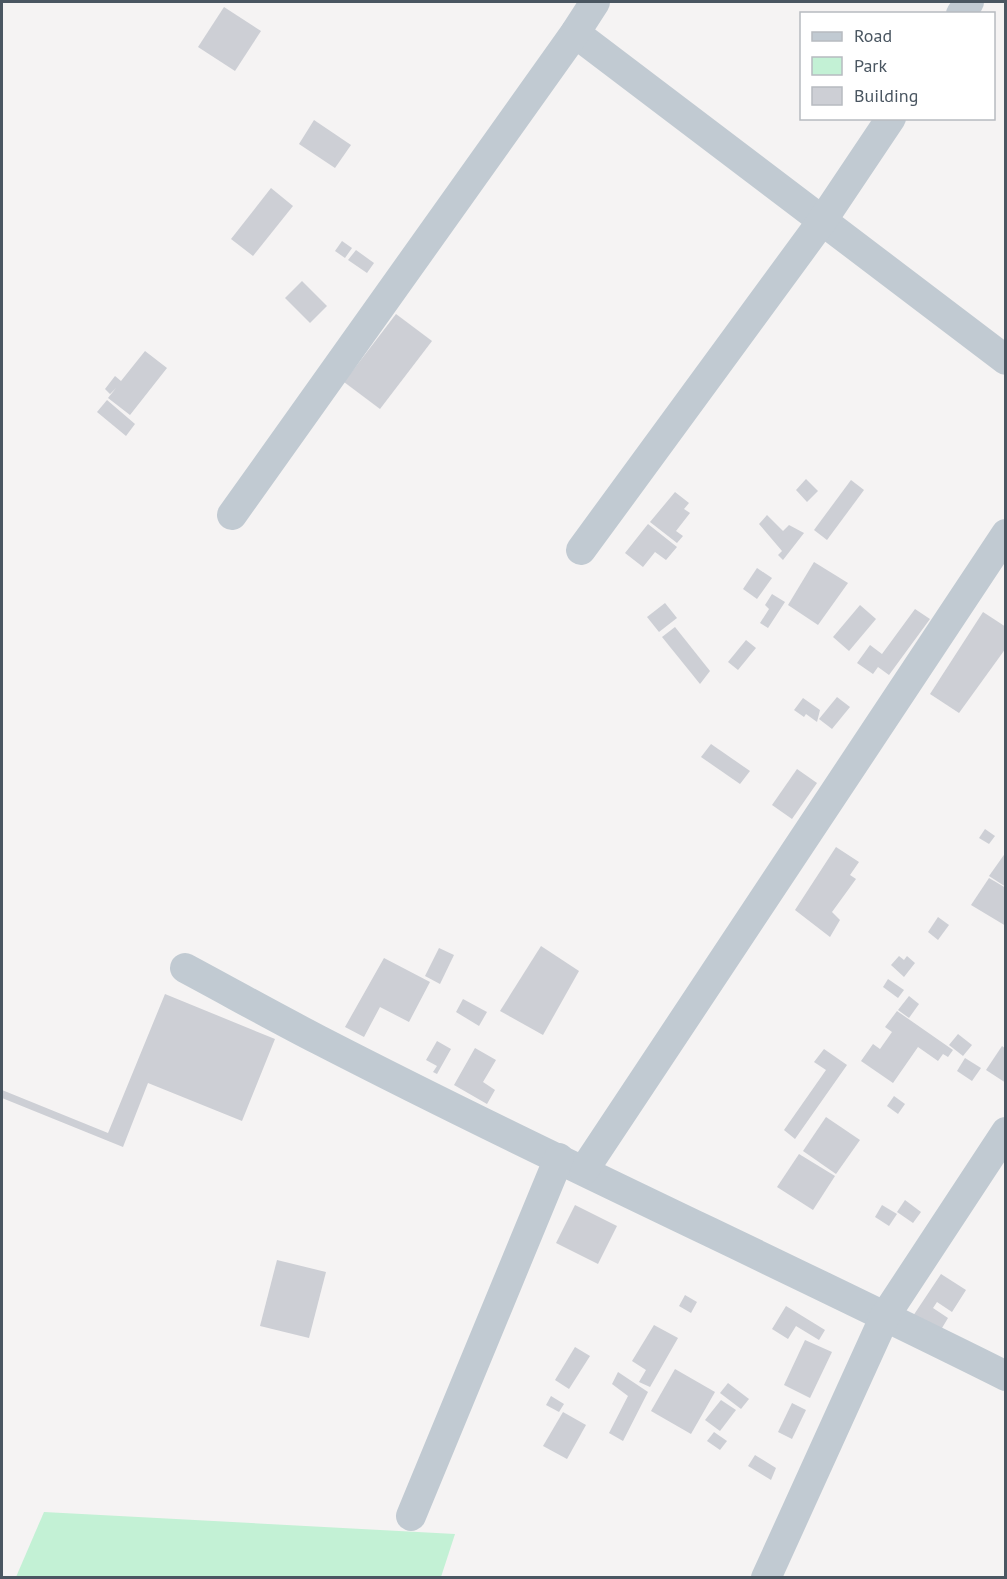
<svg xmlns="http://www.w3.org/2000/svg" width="1007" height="1579" font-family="'PT Sans',sans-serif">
	<rect width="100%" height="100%" fill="#f5f3f3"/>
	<polygon fill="#c3f1d5" points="44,1512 455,1534 441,1577 16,1577"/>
	<g fill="#cdcfd5">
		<polygon points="224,7 261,31 235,71 198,47"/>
		<polygon points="314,120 351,145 335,168 299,144"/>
		<polygon points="271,188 293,206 253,256 231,239"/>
		<polygon points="342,241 352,248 345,258 335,251"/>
		<polygon points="356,250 374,263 367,273 348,260"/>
		<polygon points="302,281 327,306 310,323 285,298"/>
		<polygon points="396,314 432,341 380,409 344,382"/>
		<polygon points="145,351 167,368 130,415 108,398 116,388 110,394 105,389 115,376 121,381"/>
		<polygon points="107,400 135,424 126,436 97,412"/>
		<polygon points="806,479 818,491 807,502 796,490"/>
		<polygon points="851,480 864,490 827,540 814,530"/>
		<polygon points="675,492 689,503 684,509 690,513 676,531 683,536 677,543 650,522"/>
		<polygon points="767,515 783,531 789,525 804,533 783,560 778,555 782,551 759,524"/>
		<polygon points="648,524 677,547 666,560 655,552 643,567 625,553"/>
		<polygon points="814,562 848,583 818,625 788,605"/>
		<polygon points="757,568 772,578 757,599 743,589"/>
		<polygon points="772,594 785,602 768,628 760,623 769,609 765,605"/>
		<polygon points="665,603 677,618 659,632 647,617"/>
		<polygon points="860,605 876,619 849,651 833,637"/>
		<polygon points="915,609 930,619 889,675 878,667 873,674 857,663 870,645 882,654"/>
		<polygon points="983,612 1006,627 1006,648 959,713 930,694"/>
		<polygon points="675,627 710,671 700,684 662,637"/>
		<polygon points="746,640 756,648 738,670 728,662"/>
		<polygon points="837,697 850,707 832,729 819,719"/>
		<polygon points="803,698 820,710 817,722 806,714 804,717 794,710"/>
		<polygon points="711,744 750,771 740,784 701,757"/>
		<polygon points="797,769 817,783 792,819 772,805"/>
		<polygon points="985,829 995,836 989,844 979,838"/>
		<polygon points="836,847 859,862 850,875 856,879 832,912 840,920 830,937 795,910"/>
		<polygon points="1006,852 1006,887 989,876"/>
		<polygon points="989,878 1006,888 1006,926 971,905"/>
		<polygon points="938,917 949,925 938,940 928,932"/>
		<polygon points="541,946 579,971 543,1035 500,1011"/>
		<polygon points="439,948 454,955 440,984 425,976"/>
		<polygon points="899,956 904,960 907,956 915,963 904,977 891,965"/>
		<polygon points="384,958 430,982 409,1022 380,1007 364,1037 345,1027"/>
		<polygon points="888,979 904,990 898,998 883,987"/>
		<polygon points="165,994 275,1039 242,1121 148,1083 123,1147 2,1098 2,1090 108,1133"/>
		<polygon points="909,996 919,1004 909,1018 898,1010"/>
		<polygon points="463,999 487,1012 479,1026 456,1012"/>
		<polygon points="897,1011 953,1050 948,1057 943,1054 938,1061 918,1047 893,1083 861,1061 873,1044 880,1049 892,1032 885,1027"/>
		<polygon points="958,1034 972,1045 963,1056 949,1045"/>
		<polygon points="437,1041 451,1049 437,1074 433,1072 437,1066 426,1060"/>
		<polygon points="1002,1046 1006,1049 1006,1083 986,1070"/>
		<polygon points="475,1048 496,1060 483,1082 495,1090 487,1104 454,1085"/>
		<polygon points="824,1049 847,1065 795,1139 784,1130 826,1070 814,1062"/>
		<polygon points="965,1058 981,1068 972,1081 957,1071"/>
		<polygon points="894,1096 905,1104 898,1114 887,1106"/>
		<polygon points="826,1117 860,1140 836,1174 803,1151"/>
		<polygon points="799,1154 835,1176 813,1210 777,1187"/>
		<polygon points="905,1200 921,1212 913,1223 897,1212"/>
		<polygon points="575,1205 617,1226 598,1264 556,1243"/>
		<polygon points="882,1205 897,1214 889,1226 875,1217"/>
		<polygon points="277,1260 326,1272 309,1338 260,1326"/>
		<polygon points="941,1274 966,1290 952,1312 937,1302 933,1308 948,1318 939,1333 913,1316"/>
		<polygon points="685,1295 697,1302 691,1313 679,1306"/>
		<polygon points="786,1306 825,1330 819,1340 796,1326 788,1339 772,1329"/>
		<polygon points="654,1325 678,1338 650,1387 639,1382 646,1370 632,1361"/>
		<polygon points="805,1340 832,1352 810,1398 784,1385"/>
		<polygon points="575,1347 590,1356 569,1389 555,1380"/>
		<polygon points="675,1369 715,1392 691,1434 651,1411"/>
		<polygon points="618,1372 648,1392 623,1441 609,1433 628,1396 612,1384"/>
		<polygon points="728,1383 749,1399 741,1409 720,1393"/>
		<polygon points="551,1396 564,1404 559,1412 546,1405"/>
		<polygon points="721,1400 736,1410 720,1431 705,1420"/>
		<polygon points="792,1403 806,1410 792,1439 778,1432"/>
		<polygon points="563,1412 586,1425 567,1459 543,1446"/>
		<polygon points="714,1432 727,1441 720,1450 707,1441"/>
		<polygon points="755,1455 776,1468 771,1480 748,1466"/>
	</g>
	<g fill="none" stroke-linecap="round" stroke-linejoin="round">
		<g stroke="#c1cad2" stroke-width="30">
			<polyline points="961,14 969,2"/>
			<polyline points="575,33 1006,360"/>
			<polyline points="232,515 575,33 595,2"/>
			<polyline points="581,550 822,221 891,118"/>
			<path d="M185 968C230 992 274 1017 319 1040 546 1157 778 1262 1006 1376"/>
			<polyline points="584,1170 1006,534"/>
			<polyline points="411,1516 559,1158"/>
			<polyline points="766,1578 885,1316 1006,1132"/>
		</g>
	</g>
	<rect width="1007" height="1579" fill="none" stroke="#4a5661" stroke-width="6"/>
	<rect x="800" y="12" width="195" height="108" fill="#ffffff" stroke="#b7bbc0" stroke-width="1.5"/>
	<rect x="812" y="32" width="30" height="9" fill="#c1cad2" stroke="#b7bbc0" stroke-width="1.5"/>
	<text x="854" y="42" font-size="18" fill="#4a5661">Road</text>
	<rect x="812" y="57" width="30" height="18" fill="#c3f1d5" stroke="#b7bbc0" stroke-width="1.5"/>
	<text x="854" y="72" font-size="18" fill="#4a5661">Park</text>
	<rect x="812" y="87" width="30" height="18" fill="#cdcfd5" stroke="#b7bbc0" stroke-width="1.5"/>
	<text x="854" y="102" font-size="18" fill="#4a5661">Building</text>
</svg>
